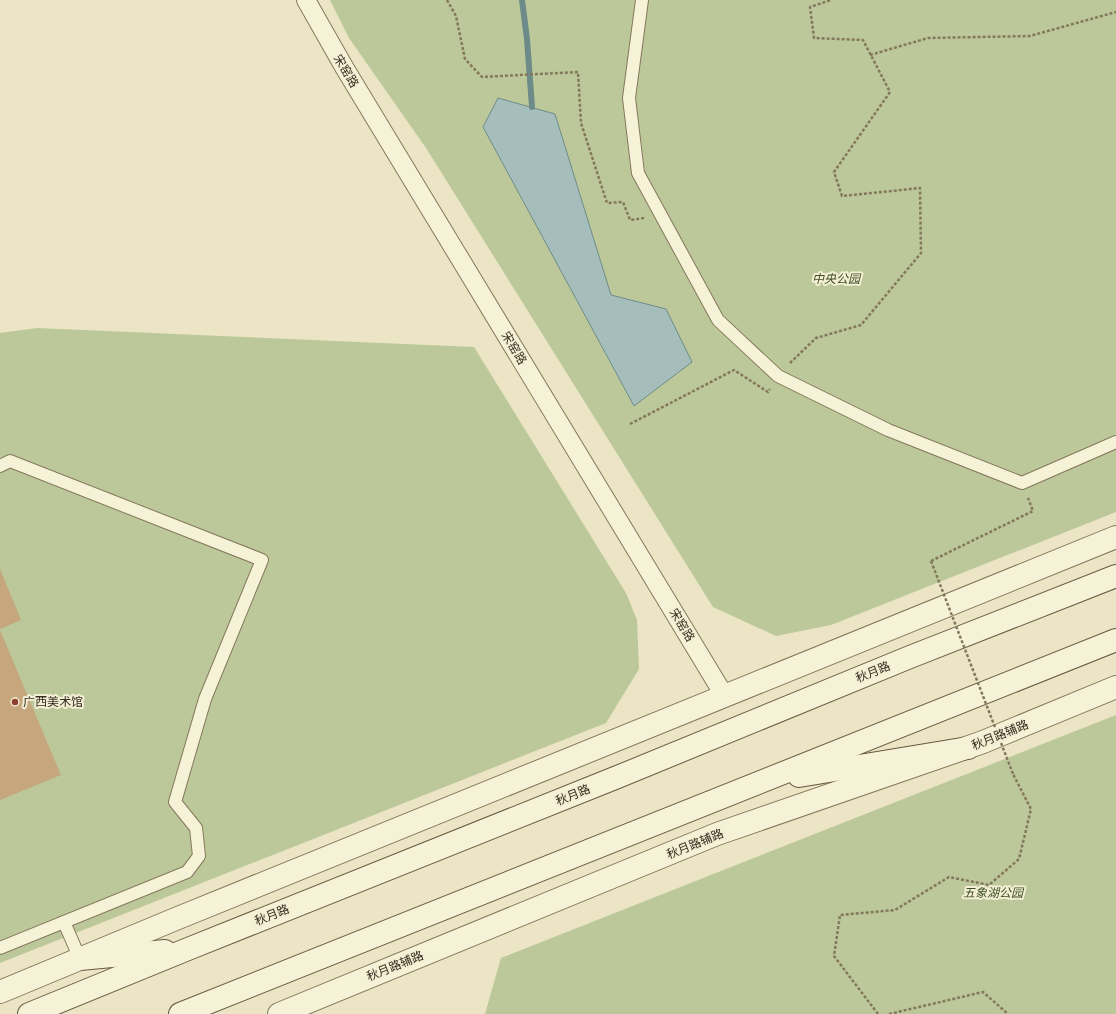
<svg xmlns="http://www.w3.org/2000/svg" width="1116" height="1014" font-family="'Times New Roman','Noto Sans SC',serif">
	<rect width="100%" height="100%" fill="#ebe5c5"/>
	<g fill="#bcc899">
		<polygon points="330,0 1116,0 1116,512 831,625 776,636 713,607 426,148 349,38"/>
		<polygon points="37,328 474,347 626,593 637,620 639,669 606,723 0,963 0,333"/>
		<polygon points="1116,715 1116,1014 485,1014 501,958"/>
	</g>
	<polygon fill="#a6bebb" stroke="#6d8c89" points="498,98 555,114 611,295 666,309 692,362 634,406 483,127"/>
	<g fill="none" stroke-linecap="round" stroke-linejoin="round">
		<polyline stroke="#6d8c89" stroke-width="6" points="522,0 527,39 532,107"/>
	</g>
	<g fill="#c6a77d">
		<polygon points="0,569 21,620 0,629"/>
		<polygon points="0,630 61,775 0,800"/>
	</g>
	<g fill="none" stroke-linecap="round" stroke-linejoin="round">
		<g stroke="#84785c" stroke-width="14">
			<g id="service">
				<polyline points="642,0 629,98 638,173 718,320 778,376 888,430 1022,483 1116,442"/>
				<polyline points="0,466 10,461 262,560 205,699 175,802 196,828 199,856 187,872 0,948"/>
				<polyline points="64,922 80,959"/>
			</g>
		</g>
		<g stroke="#84785c" stroke-width="20">
			<polyline id="pedestrian" points="306,0 344,67 724,695"/>
		</g>
		<g stroke="#84785c" stroke-width="24">
			<g id="minor">
				<polyline points="0,992 178,918 1116,537"/>
				<polyline points="279,1014 717,834 983,742 1116,687"/>
			</g>
		</g>
		<g stroke="#66593f" stroke-width="24">
			<g id="secondary">
				<polyline points="799,776 968,748"/>
				<polyline points="80,959 165,951"/>
				<polyline points="29,1014 188,949 615,778 910,657 1116,576"/>
				<polyline points="180,1014 1116,640"/>
			</g>
		</g>
		<g stroke="#84785c" stroke-width="2.5" stroke-dasharray="3 2" stroke-linecap="butt">
			<polyline points="447,0 456,16 465,59 482,77 578,72 581,123 607,203 623,202 630,220 644,218"/>
			<polyline points="870,55 928,38 1030,36 1116,12"/>
			<polyline points="790,363 816,338 861,325 921,253 920,188 842,196 834,172 890,92 863,40 814,38 810,7 831,0"/>
			<polyline points="630,424 734,370 768,392 770,389"/>
			<polyline points="931,561 1033,511 1028,498"/>
			<polyline points="878,1014 834,956 840,915 895,910 949,877 989,885 1019,859 1031,809 1013,774"/>
			<polyline points="889,1014 983,992 1008,1014"/>
		</g>
		<use href="#service" stroke="#f6f2d7" stroke-width="12"/>
		<use href="#pedestrian" stroke="#f6f2d7" stroke-width="18"/>
		<use href="#minor" stroke="#f6f2d7" stroke-width="22"/>
		<use href="#secondary" stroke="#f6f2d7" stroke-width="22"/>
		<polyline stroke="#84785c" stroke-width="2.5" stroke-dasharray="3 2" stroke-linecap="butt" points="931,561 1013,774"/>
	</g>
	<circle fill="#8f3e30" stroke="#f3efd4" stroke-width="1.5" cx="15" cy="702" r="4"/>
	<g text-anchor="middle" dominant-baseline="central" stroke-width="4" stroke-linejoin="round" paint-order="stroke">
		<g font-size="12" fill="#352d1f" stroke="#f3efd4">
			<text transform="translate(346 71) rotate(59)">宋窑路</text>
			<text transform="translate(514 348) rotate(59)">宋窑路</text>
			<text transform="translate(682 625) rotate(59)">宋窑路</text>
			<text transform="translate(873 672) rotate(-22)">秋月路</text>
			<text transform="translate(1000 735) rotate(-22)">秋月路辅路</text>
			<text transform="translate(573 795) rotate(-22)">秋月路</text>
			<text transform="translate(695 844) rotate(-22)">秋月路辅路</text>
			<text transform="translate(272 915) rotate(-22)">秋月路</text>
			<text transform="translate(395 966) rotate(-22)">秋月路辅路</text>
		</g>
		<g font-size="12" font-style="italic" fill="#405027" stroke="#f3efd4">
			<text x="836" y="279">中央公园</text>
			<text x="993" y="893">五象湖公园</text>
		</g>
		<g font-size="12" fill="#352d1f" stroke="#f3efd4" text-anchor="start">
			<text x="23" y="702">广西美术馆</text>
		</g>
	</g>
</svg>
